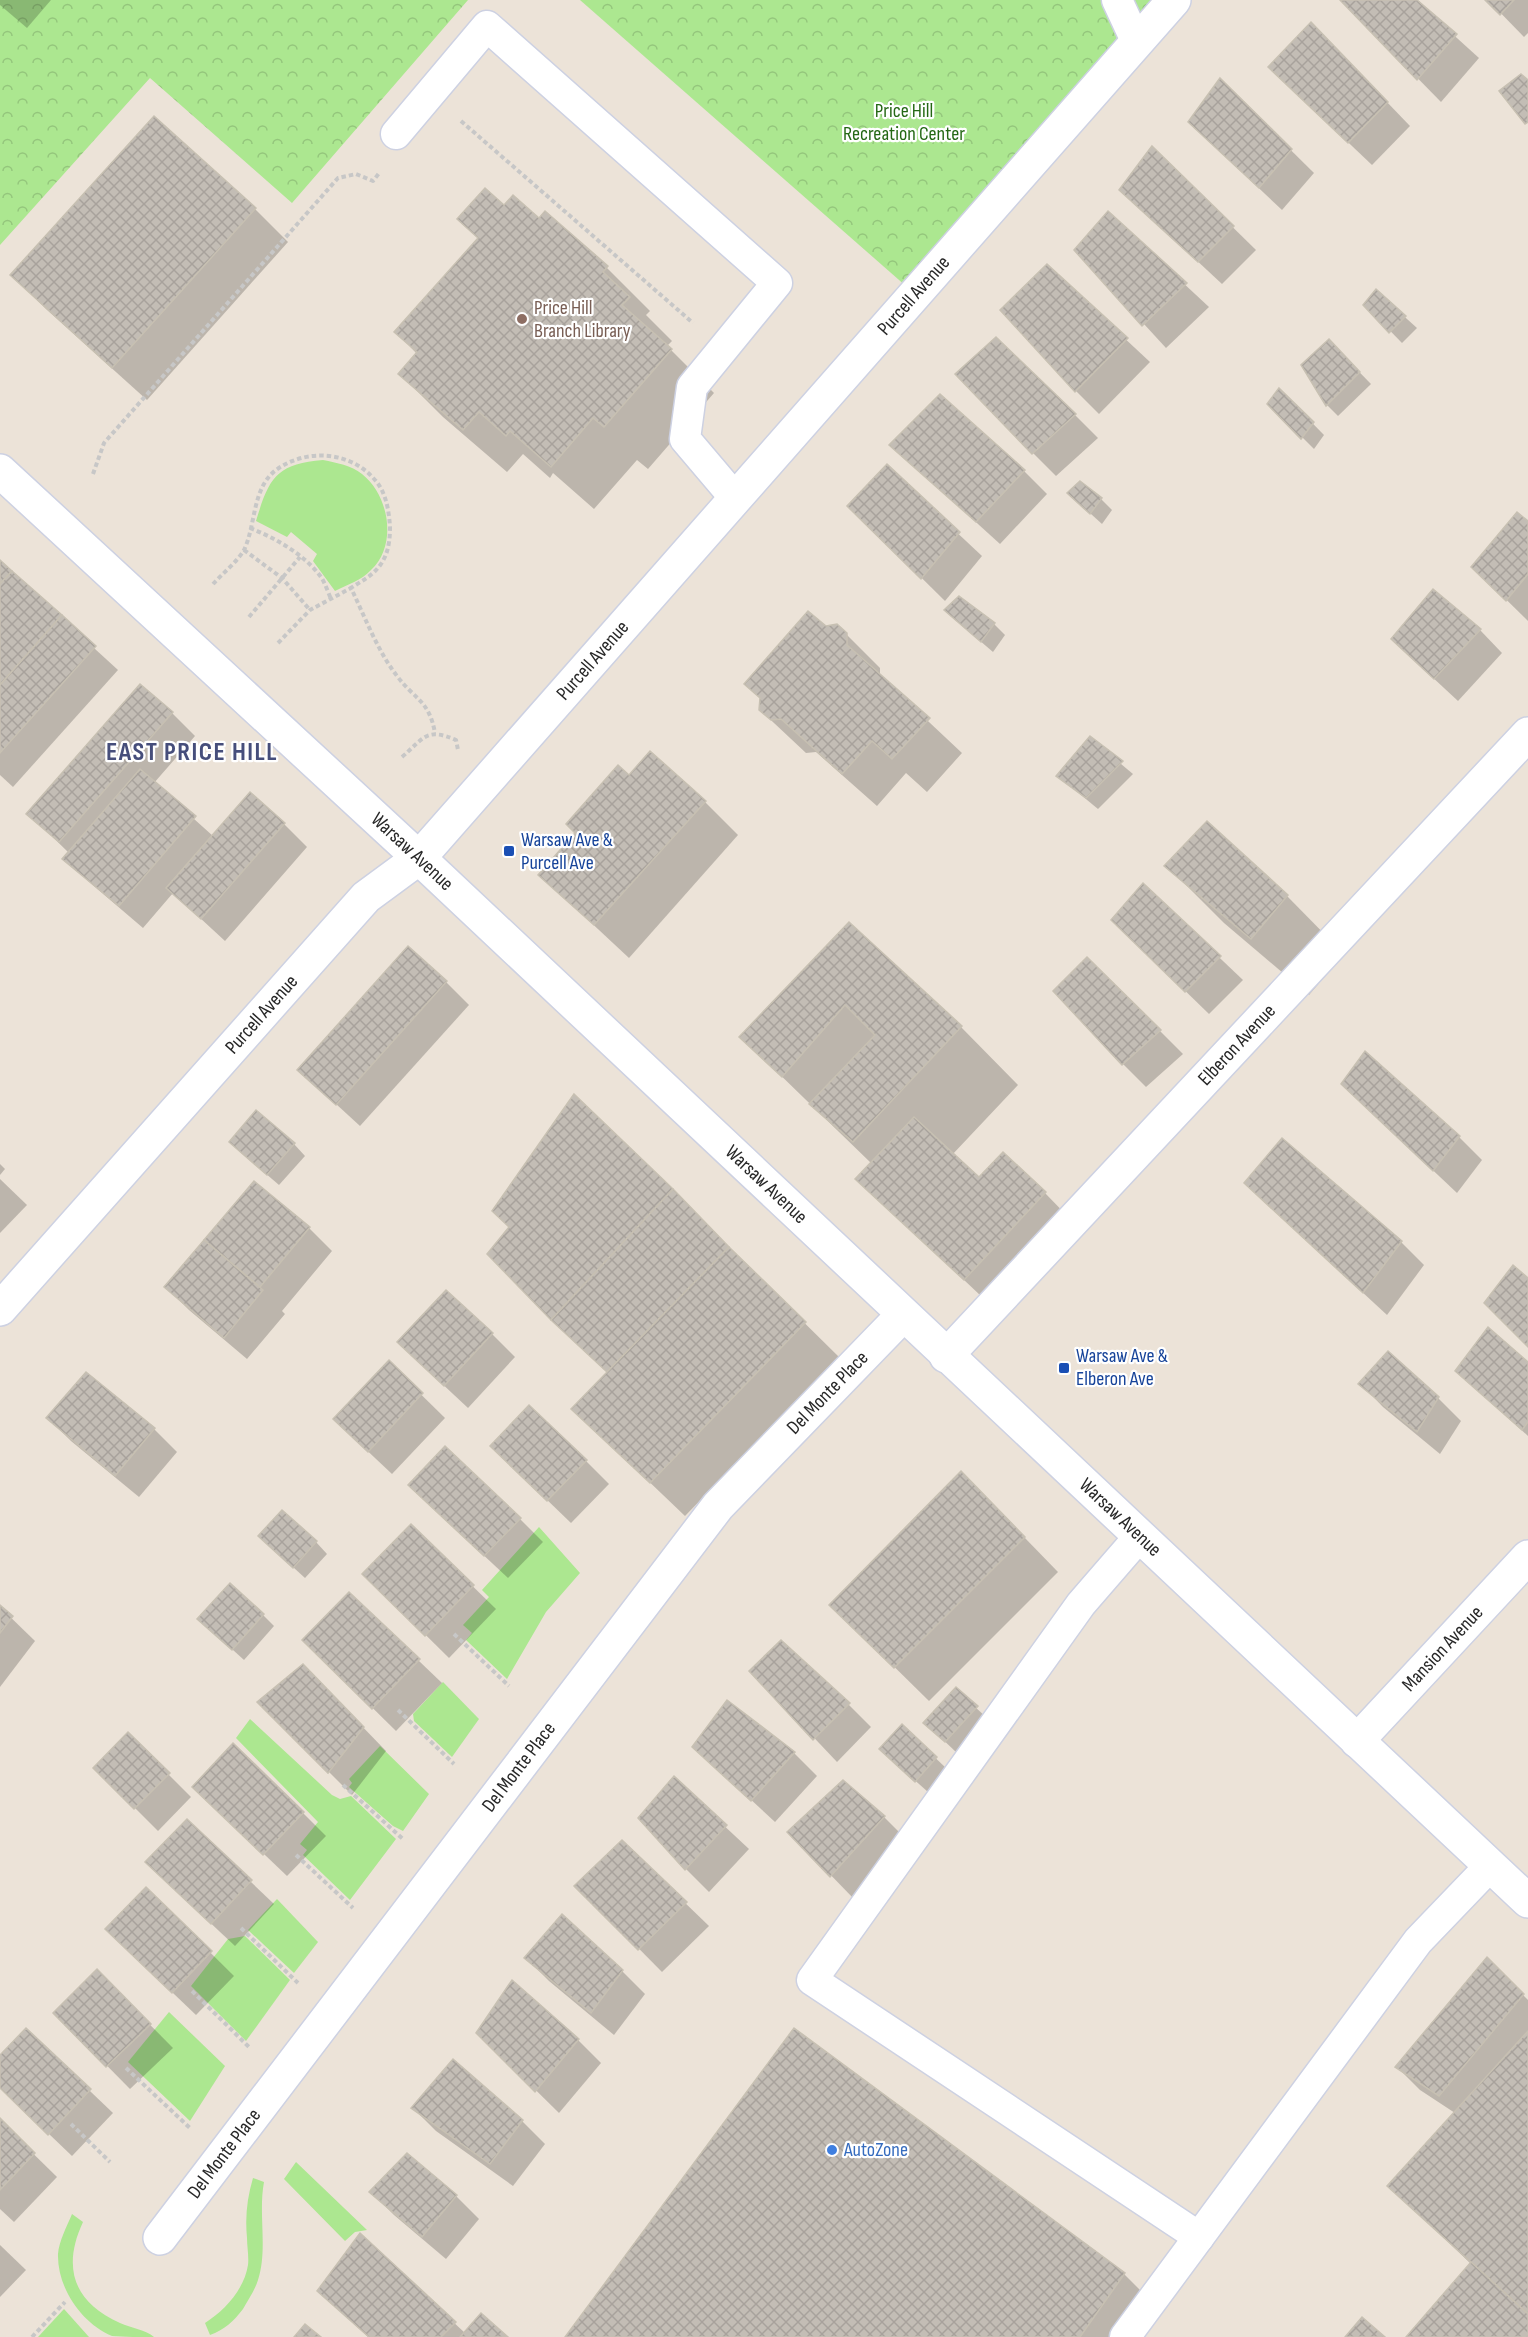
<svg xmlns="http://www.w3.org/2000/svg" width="1528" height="2337" font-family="'Sofia Sans Condensed',sans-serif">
	<defs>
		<pattern id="park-crowns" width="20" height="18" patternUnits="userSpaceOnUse" patternTransform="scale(1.5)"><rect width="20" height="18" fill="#ace790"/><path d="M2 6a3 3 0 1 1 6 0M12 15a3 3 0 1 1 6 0" fill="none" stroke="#94c67c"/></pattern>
		<pattern id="building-cross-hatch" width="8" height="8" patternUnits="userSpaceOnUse" patternTransform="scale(1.5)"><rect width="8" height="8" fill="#c3bdb5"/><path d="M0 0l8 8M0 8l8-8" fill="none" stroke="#a8a29c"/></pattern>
	</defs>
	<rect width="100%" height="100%" fill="#ece3d8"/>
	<g fill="#ace790">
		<path d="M323 460C337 463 351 465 362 474 389 495 398 545 371 570 362 580 347 585 335 591L313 561 317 554 291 532 287 537 256 521C269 478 276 464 323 460Z"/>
		<polygon points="539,1527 580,1573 546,1612 507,1679 466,1640 472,1633 463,1625 489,1597 482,1590"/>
		<polygon points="443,1682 479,1719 452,1757 414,1721 413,1714"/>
		<polygon points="250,1719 332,1795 340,1799 351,1796 396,1839 350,1900 303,1855 307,1850 300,1844 318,1822 236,1738"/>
		<polygon points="380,1746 429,1794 403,1831 393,1826 349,1787 352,1783 349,1779"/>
		<polygon points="277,1899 318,1942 294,1973 248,1930"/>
		<polygon points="245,1936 290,1980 246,2041 191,1986 228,1939"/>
		<polygon points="169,2012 225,2066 190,2121 128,2062"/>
		<polygon points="296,2162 367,2230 355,2232 345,2241 284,2179"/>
		<path d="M253 2178 264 2182C258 2214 268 2249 258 2280 255 2290 248 2300 243 2309 234 2321 224 2330 210 2335L205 2323C224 2311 244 2290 248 2265 249 2257 247 2246 247 2238 245 2217 247 2198 253 2178Z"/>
		<path d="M72 2214 83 2222C62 2267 73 2302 120 2323 131 2328 146 2330 154 2337 142 2337 123 2337 112 2336 81 2323 57 2287 58 2254 59 2241 67 2226 72 2214Z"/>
		<polygon points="64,2309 89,2337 38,2337"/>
	</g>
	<g fill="url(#park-crowns)">
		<polygon points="0,0 468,0 292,203 150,78 0,245"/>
		<polygon points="580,0 1174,0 915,294"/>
	</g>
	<g fill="#0003">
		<polygon points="0,0 51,0 27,28 0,5"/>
		<polygon points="1415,0 1479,58 1441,102 1342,1"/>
		<polygon points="1488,0 1528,0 1528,33 1524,37"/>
		<polygon points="1334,47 1410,126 1372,165 1293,90"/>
		<polygon points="1221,81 1314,173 1282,210 1213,145"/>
		<polygon points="1153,149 1256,250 1222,284 1121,190"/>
		<polygon points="504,207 539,220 546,213 607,268 650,311 646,315 672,341 667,346 714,393 648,469 637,460 594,509 553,473 550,478 523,454 507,472 443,417 400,374 417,354 396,332 479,239 459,219"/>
		<polygon points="255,209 288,242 147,400 46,309 12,275"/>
		<polygon points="1108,213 1209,307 1166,348 1076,250"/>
		<polygon points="1047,266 1150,362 1099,414 1076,391"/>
		<polygon points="1376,291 1417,328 1402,343 1365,305"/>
		<polygon points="1329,341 1371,384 1338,416 1327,405 1303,366"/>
		<polygon points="1280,390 1324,435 1314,449 1269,404"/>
		<polygon points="1075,415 1098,438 1056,476 1033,453"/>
		<polygon points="891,445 1024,471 1047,494 1000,544"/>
		<polygon points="887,467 982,556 945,601 849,506"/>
		<polygon points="1101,499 1112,510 1102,524 1080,504"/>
		<polygon points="1528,523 1528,621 1473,567"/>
		<polygon points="0,562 118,670 13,787 0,775"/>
		<polygon points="958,622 994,624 1005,635 993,652"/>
		<polygon points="825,627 846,634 880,668 880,676 962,753 927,792 906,773 877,806 816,752 806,753 760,710 762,699"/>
		<polygon points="1480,630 1502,653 1458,701 1416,662"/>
		<polygon points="172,713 195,736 154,783 213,836 284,824 307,847 225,941 173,893 143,928 88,881 65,858 69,853 28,813"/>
		<polygon points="1090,738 1133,774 1098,809 1058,776"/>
		<polygon points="629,777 705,802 738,835 629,958 540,875"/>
		<polygon points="1207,823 1287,896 1344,954 1309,995 1224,923 1167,866"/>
		<polygon points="1143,885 1243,980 1209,1014 1136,943"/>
		<polygon points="849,924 961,1027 1018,1085 952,1155 979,1179 1045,1193 1078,1227 999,1313 857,1179 872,1164 741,1037"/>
		<polygon points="446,982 469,1005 360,1126 299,1070"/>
		<polygon points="1160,1031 1183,1054 1146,1087 1123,1064"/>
		<polygon points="575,1096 839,1357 685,1516 573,1409 608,1373 552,1319 511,1228"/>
		<polygon points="1366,1107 1459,1137 1482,1160 1457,1193"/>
		<polygon points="294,1144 305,1156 279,1185 242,1153"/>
		<polygon points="0,1164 5,1169 0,1175"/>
		<polygon points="0,1179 27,1205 0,1233"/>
		<polygon points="255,1183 309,1228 332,1251 282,1311 285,1314 247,1359 189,1310 166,1287"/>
		<polygon points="1269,1206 1401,1242 1424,1265 1387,1315"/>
		<polygon points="492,1334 515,1357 468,1408 422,1365"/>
		<polygon points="389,1363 445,1418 392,1474 358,1442"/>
		<polygon points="1528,1364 1528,1436 1457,1371"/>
		<polygon points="1361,1384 1438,1398 1461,1421 1440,1454 1383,1407"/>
		<polygon points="48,1418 154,1429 177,1452 139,1497 71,1441"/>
		<polygon points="586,1461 609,1484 571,1523 515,1469"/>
		<polygon points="994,1506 1058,1572 929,1701 865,1638"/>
		<polygon points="433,1508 520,1519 543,1542 508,1578"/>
		<polygon points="411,1526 496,1609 449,1658 364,1574"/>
		<polygon points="316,1542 327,1554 305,1578 271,1547"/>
		<polygon points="349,1594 442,1683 396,1731 327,1663"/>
		<polygon points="0,1607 35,1641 0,1687"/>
		<polygon points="263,1615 274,1626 244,1660 211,1630"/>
		<polygon points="751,1671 848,1704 871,1727 837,1762"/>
		<polygon points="326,1689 386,1751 352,1795 259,1702"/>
		<polygon points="956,1689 988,1719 957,1753 937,1734"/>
		<polygon points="727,1702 794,1753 817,1776 775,1822 694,1747"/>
		<polygon points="902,1726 947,1769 928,1792 892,1760"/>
		<polygon points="128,1734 191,1797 158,1831 95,1768"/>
		<polygon points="674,1779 749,1849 709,1892 686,1869"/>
		<polygon points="217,1809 303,1813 326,1836 287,1876"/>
		<polygon points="884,1817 907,1840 854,1899 789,1832"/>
		<polygon points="187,1821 274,1904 235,1946 170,1885"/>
		<polygon points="622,1842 709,1926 662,1972 577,1886"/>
		<polygon points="146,1889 234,1976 196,2015 130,1952"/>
		<polygon points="526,1958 622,1971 645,1994 614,2035 549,1981"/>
		<polygon points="1487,1959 1528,2000 1528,2337 1408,2337 1471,2264 1389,2185 1455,2113 1420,2090 1397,2067"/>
		<polygon points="97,1971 173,2048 130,2089 55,2013"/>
		<polygon points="26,2030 113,2113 72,2156 0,2087 0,2057"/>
		<polygon points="478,2033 578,2040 601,2063 559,2113"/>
		<polygon points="413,2108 522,2121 545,2144 513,2186 436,2131"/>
		<polygon points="0,2121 57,2177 14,2222 0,2209"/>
		<polygon points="407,2155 456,2196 479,2219 446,2259 394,2215 371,2192"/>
		<polygon points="360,2235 465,2333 506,2337 368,2337 319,2290"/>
		<polygon points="0,2245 26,2270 0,2297"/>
		<polygon points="1124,2274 1158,2308 1137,2337 567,2337"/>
	</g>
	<g fill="url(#building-cross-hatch)" stroke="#c7c0b2" stroke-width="1.5">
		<polygon points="1340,0 1417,0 1457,34 1417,80"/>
		<polygon points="1485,0 1514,0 1500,15"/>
		<polygon points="1311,22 1388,102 1348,143 1268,67"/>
		<polygon points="1521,74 1528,80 1528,122 1525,124 1499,91"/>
		<polygon points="1220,78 1292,149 1259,188 1188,122"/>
		<polygon points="154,116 256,208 112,368 10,275"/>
		<polygon points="1152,146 1234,226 1198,262 1119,190"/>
		<polygon points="485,188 504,205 513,195 539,218 545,211 608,266 603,272 630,297 622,305 672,349 604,427 593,418 551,467 510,431 506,436 479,412 463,430 398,374 417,352 394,332 478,238 457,219"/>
		<polygon points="1108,211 1187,283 1142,326 1074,250"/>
		<polygon points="1047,264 1128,338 1075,392 1000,310"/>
		<polygon points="1376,289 1406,316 1389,333 1363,305"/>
		<polygon points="996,337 1076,414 1032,454 955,374"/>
		<polygon points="1329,339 1360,372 1326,406 1301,365"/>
		<polygon points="1279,388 1314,422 1301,439 1267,404"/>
		<polygon points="940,394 1025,470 976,522 889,445"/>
		<polygon points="887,464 960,532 921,579 847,506"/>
		<polygon points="1080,481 1102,498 1090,514 1067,493"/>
		<polygon points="1517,512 1528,521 1528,574 1506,601 1471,567"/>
		<polygon points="0,560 12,571 0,584"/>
		<polygon points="12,571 62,615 0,685 0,584"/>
		<polygon points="1433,589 1481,629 1434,679 1391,639"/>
		<polygon points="959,596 995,623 981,642 944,610"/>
		<polygon points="808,611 826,626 837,624 847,633 847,645 930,718 892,759 872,741 842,774 781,719 771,720 759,710 760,698 744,684"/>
		<polygon points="62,615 96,646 0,753 0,685"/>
		<polygon points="140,684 173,712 59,842 26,814"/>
		<polygon points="1090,736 1123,761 1086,798 1056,776"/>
		<polygon points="650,751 706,801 594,925 538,875 575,833 566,824 618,765 629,775"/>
		<polygon points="140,769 196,816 119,906 62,859"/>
		<polygon points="250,792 285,823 201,919 166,888"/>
		<polygon points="1207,821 1288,895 1251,939 1164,866"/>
		<polygon points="1143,883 1221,956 1185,992 1111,920"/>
		<polygon points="849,922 962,1026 853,1142 809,1104 875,1035 845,1005 782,1077 739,1037"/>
		<polygon points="408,946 447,981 336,1105 297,1070"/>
		<polygon points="1087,957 1161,1030 1122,1065 1053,991"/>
		<polygon points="1365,1051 1460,1136 1433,1171 1341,1084"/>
		<polygon points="574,1094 673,1189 551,1320 487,1254 509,1227 492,1211"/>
		<polygon points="256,1110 295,1143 267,1175 229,1142"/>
		<polygon points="914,1117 979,1177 1003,1152 1046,1192 964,1280 855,1179"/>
		<polygon points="1282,1138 1402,1241 1363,1293 1244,1183"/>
		<polygon points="254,1181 310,1227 260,1287 204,1240"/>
		<polygon points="673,1189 729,1247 607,1372 551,1320"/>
		<polygon points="204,1240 263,1290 224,1338 164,1287"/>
		<polygon points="729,1247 806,1322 650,1483 571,1409"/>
		<polygon points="1513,1265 1528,1278 1528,1347 1484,1303"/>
		<polygon points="446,1290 493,1333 444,1386 397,1342"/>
		<polygon points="1488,1327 1528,1362 1528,1422 1522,1430 1455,1371"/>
		<polygon points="1388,1351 1439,1397 1417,1432 1358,1384"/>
		<polygon points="389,1360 423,1393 368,1452 333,1419"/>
		<polygon points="86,1372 155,1428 115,1476 46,1418"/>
		<polygon points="529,1405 587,1460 547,1501 490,1446"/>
		<polygon points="445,1446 521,1518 484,1556 408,1485"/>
		<polygon points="961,1471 1025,1537 894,1668 829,1605"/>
		<polygon points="282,1510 317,1541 293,1568 258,1536"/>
		<polygon points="411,1524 474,1585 425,1636 362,1574"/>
		<polygon points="230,1583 264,1614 232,1650 197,1619"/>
		<polygon points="349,1592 420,1659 372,1709 302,1640"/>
		<polygon points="0,1605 13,1616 0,1633"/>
		<polygon points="781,1640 850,1703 813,1740 749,1671"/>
		<polygon points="303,1664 364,1727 328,1773 257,1702"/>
		<polygon points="956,1687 978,1706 945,1742 923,1723"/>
		<polygon points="727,1700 795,1752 751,1801 692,1747"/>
		<polygon points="902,1724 937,1757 915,1782 879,1749"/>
		<polygon points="128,1732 170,1773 134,1809 93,1768"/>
		<polygon points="233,1743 304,1812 263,1855 192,1787"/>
		<polygon points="674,1776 727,1825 685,1870 638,1818"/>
		<polygon points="843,1780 885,1816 830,1877 787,1832"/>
		<polygon points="187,1819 252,1880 211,1924 145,1862"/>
		<polygon points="622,1840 687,1902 638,1950 574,1886"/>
		<polygon points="146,1887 212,1951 172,1993 105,1929"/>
		<polygon points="562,1914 623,1970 591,2013 524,1958"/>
		<polygon points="1487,1957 1524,1994 1439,2096 1395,2067"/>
		<polygon points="97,1969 151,2024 106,2067 53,2013"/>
		<polygon points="512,1980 579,2039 535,2092 476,2033"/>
		<polygon points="26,2028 91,2089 48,2135 0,2088 0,2055"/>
		<polygon points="794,2028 1125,2273 1080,2337 565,2337"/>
		<polygon points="1528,2031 1528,2314 1387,2186"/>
		<polygon points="453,2059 523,2120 490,2164 411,2108"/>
		<polygon points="0,2118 35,2153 0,2190"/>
		<polygon points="407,2153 457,2195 422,2237 369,2192"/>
		<polygon points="360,2233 456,2322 441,2337 369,2337 317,2291"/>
		<polygon points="1471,2262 1528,2314 1528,2337 1406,2337"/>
		<polygon points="481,2313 508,2337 460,2337"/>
		<polygon points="1362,2317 1385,2337 1345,2337"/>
		<polygon points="305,2324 321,2337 294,2337"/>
	</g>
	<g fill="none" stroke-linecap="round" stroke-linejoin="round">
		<g stroke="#cdd1e2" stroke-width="33">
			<g id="service">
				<polyline points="1117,0 1137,43"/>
				<polyline points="396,134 487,26 777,283 692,387 685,439 735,498"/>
				<polyline points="1139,1537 1081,1604 812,1980 1199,2237"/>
				<polyline points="1125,2337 1418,1941 1490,1866"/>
			</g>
		</g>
		<g stroke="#cdd1e2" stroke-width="36">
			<g id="minor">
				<path id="s1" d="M0 1309 366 897 419 858 1174 0"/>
				<path id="s2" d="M1357 1741 1528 1557"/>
				<path id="s3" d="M160 2238 718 1506 903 1315"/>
			</g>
		</g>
		<g stroke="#cdd1e2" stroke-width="36">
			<g id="tertiary">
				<path id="s4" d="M946 1356 1528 734"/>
			</g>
		</g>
		<g stroke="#cdd1e2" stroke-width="36">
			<g id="secondary">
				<path id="s5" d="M0 471 419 858 1528 1901"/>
			</g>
		</g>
		<g stroke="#c7c7c7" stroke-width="4" stroke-dasharray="4.5 3" stroke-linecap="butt">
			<polyline points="461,121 693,323"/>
			<polyline points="93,474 104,443 338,178 356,174 373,181 380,172"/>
			<path d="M250 528C275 538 304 554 321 577 325 583 328 592 331 599"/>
			<polyline points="244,550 282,578 310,610"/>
			<path d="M213 584C223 573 237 562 244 550 256 525 252 488 276 470 306 448 351 451 375 480 386 492 389 511 390 527 390 542 388 557 377 569 370 577 360 582 351 588 365 617 377 650 397 676 415 700 429 700 435 733"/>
			<polyline points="249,617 300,557"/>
			<polyline points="278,643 310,610 351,588"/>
			<path d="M402 757C424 738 426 727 456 740L458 750"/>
			<polyline points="454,1634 509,1686"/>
			<polyline points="398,1710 454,1764"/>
			<polyline points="343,1785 403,1839"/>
			<polyline points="296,1855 353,1908"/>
			<polyline points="241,1928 298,1983"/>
			<polyline points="192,1991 249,2047"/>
			<polyline points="126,2068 191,2129"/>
			<polyline points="71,2124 110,2162"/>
			<polyline points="32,2337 65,2302"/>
		</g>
		<use href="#service" stroke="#fff" stroke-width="30"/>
		<use href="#minor" stroke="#fff" stroke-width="33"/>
		<use href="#tertiary" stroke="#fff" stroke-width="33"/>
		<use href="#secondary" stroke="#fff" stroke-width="33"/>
	</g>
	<circle fill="#8d6e63" stroke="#fff" stroke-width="2" cx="522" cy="319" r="6"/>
	<g fill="#1a4fb4" stroke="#fff" stroke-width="2">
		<rect x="503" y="845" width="12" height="12" rx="3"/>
		<rect x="1058" y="1362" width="12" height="12" rx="3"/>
	</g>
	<circle fill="#3f7fe0" stroke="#fff" stroke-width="2" cx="832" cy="2150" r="6"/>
	<g text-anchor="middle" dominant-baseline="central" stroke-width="4.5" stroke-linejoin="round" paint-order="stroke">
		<g font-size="20" fill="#246814" stroke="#fff">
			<text x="904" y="111">Price Hill<tspan x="904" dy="23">Recreation Center</tspan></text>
		</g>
		<g font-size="20" fill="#282828" stroke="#fff">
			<text stroke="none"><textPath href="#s1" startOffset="1366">Purcell Avenue</textPath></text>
			<text stroke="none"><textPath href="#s1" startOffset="880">Purcell Avenue</textPath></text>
			<text stroke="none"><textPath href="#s5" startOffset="561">Warsaw Avenue</textPath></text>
			<text stroke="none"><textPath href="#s1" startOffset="394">Purcell Avenue</textPath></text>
			<text stroke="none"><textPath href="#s4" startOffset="426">Elberon Avenue</textPath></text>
			<text stroke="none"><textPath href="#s5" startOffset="1047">Warsaw Avenue</textPath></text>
			<text stroke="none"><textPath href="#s3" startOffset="1078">Del Monte Place</textPath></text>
			<text stroke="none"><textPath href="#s5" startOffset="1533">Warsaw Avenue</textPath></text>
			<text stroke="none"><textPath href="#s2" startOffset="126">Mansion Avenue</textPath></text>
			<text stroke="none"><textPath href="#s3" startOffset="592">Del Monte Place</textPath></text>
			<text stroke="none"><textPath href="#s3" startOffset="106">Del Monte Place</textPath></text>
		</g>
		<g font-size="20" fill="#785e54" stroke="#fff" text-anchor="start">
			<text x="534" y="308">Price Hill<tspan x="534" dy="23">Branch Library</tspan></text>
		</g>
		<g font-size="20" fill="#164399" stroke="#fff" text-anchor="start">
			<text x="521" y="840">Warsaw Ave &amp;<tspan x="521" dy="23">Purcell Ave</tspan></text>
			<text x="1076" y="1356">Warsaw Ave &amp;<tspan x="1076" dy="23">Elberon Ave</tspan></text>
		</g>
		<g font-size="20" fill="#366cbe" stroke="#fff" text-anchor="start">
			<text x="844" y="2150">AutoZone</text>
		</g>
		<g font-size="26" font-weight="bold" letter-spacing="1.5" fill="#464e7b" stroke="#fff">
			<text x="192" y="752">EAST PRICE HILL</text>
		</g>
	</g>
</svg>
